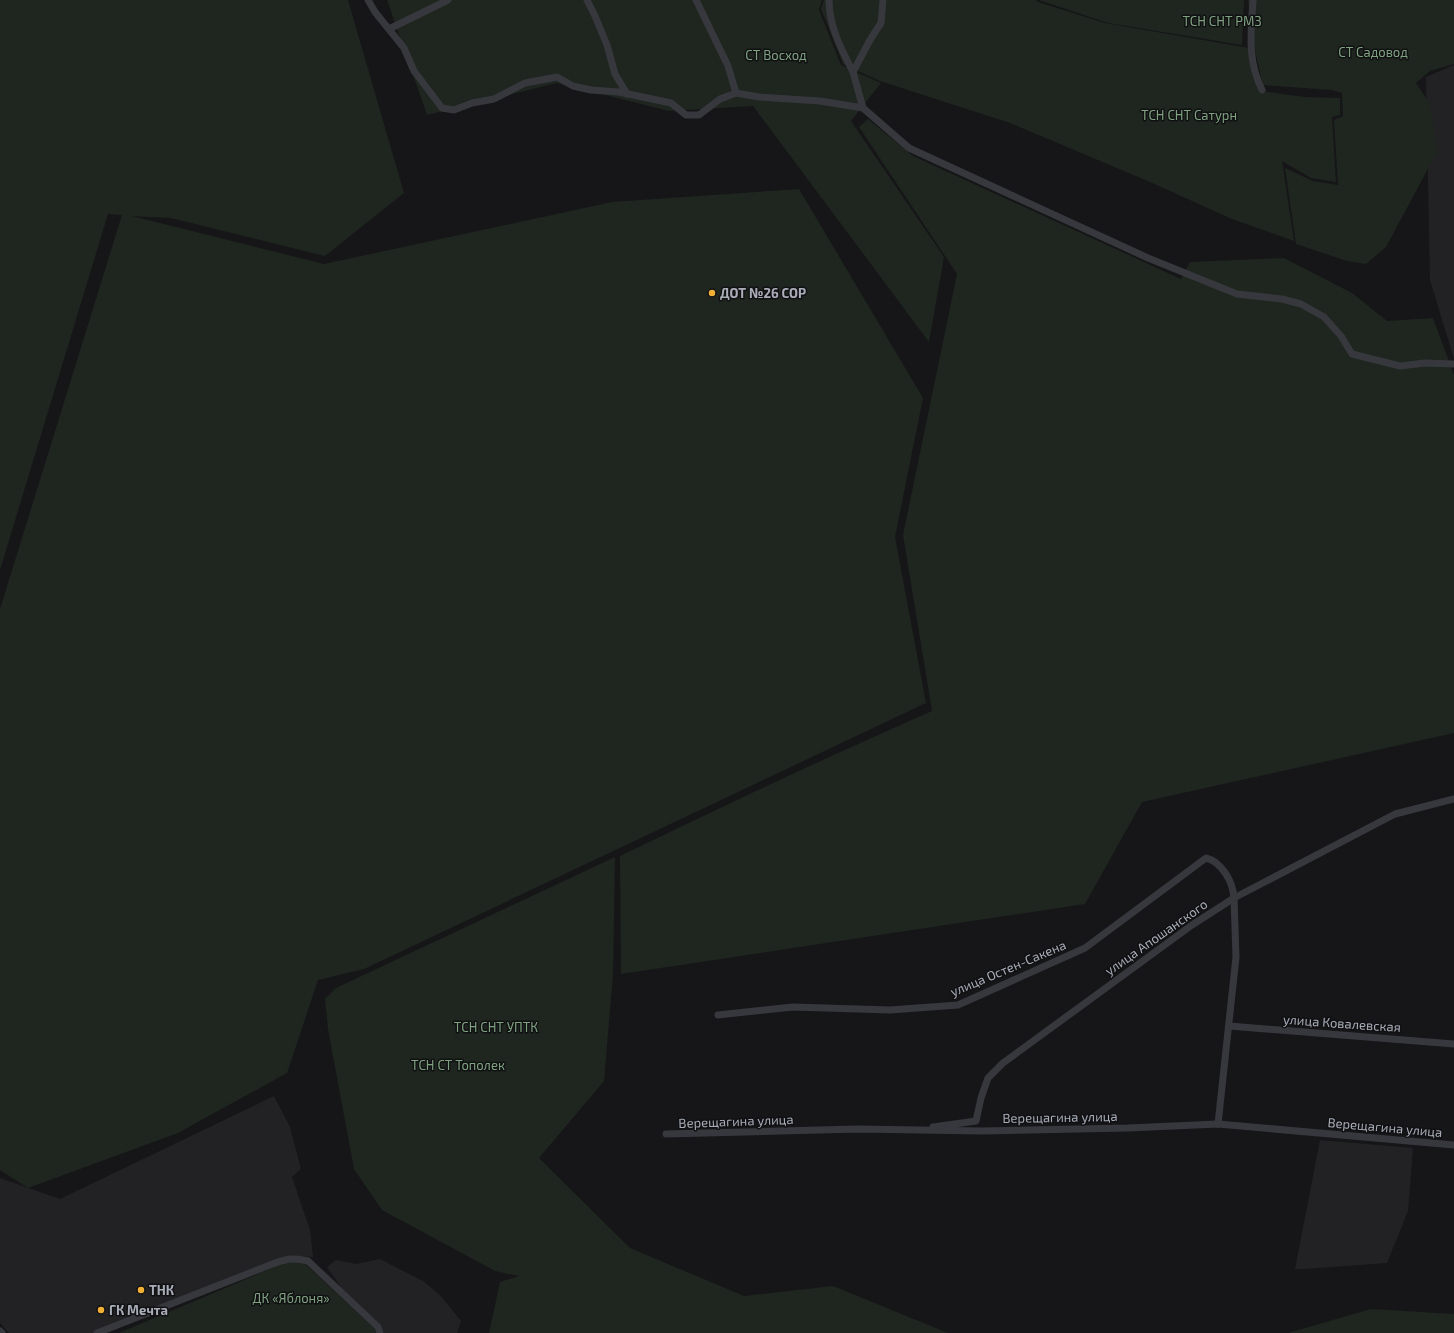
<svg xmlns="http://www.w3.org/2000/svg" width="1454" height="1333" font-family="'Exo 2',sans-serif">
	<rect width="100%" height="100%" fill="#161618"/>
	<g fill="#222225">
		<polygon points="1454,65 1454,359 1430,280 1426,77"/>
		<polygon points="274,1096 290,1127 301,1169 292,1177 310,1230 313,1257 291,1256 100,1333 9,1333 0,1323 0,1178 60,1199"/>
		<polygon points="1320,1140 1413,1148 1408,1211 1387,1263 1305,1269 1295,1269"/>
		<polygon points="380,1259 423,1281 440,1295 461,1321 457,1333 384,1333 369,1314 345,1293 327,1267 336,1260 356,1264"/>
	</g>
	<g fill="#1e261f">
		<polygon points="0,0 348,0 404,193 325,256 171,218 132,216 324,264 612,202 799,189 923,398 895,537 926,703 364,969 318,980 287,1073 178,1133 28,1188 0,1170 0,609 122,215 108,214 0,570"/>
		<polygon points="387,0 822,0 819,10 841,65 881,83 851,121 944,257 929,342 753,106 669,111 557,83 427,115"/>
		<polygon points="824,0 1035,0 1041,3 1105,23 1249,48 1261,91 1305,97 1340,98 1340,115 1332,117 1336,182 1311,178 1282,161 1294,241 1232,219 1150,182 1010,123 880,81 843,64 821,9"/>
		<polygon points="1039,0 1244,0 1242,45 1108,23"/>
		<polygon points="1248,0 1454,0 1454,64 1430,71 1416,83 1430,104 1437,152 1386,247 1366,264 1347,261 1296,244 1285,168 1313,181 1338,185 1334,120 1343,116 1342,93 1332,90 1263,85 1255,51"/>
		<path d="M868 119 913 156 1181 279 1190 262 1284 258 1352 293 1387 321 1433 318 1454 375V733L1142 802 1085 904 621 974 620 856C723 806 827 757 932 711L903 535 957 274 859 127Z"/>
		<polygon points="615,857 613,974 604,1081 539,1158 630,1248 744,1296 833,1286 948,1333 489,1333 500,1282 519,1276 495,1271 382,1210 354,1169 328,1029 325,999 336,988"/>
		<polygon points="302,1261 375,1329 376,1333 119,1333 284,1263"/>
		<polygon points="1371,1309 1454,1314 1454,1333 1288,1333"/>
	</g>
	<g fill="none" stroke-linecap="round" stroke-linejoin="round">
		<g stroke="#37383d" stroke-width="7">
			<polyline points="368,0 375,12 404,48 414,71 442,108 454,110 472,103 494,99 525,83 557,77 573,86 591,90 619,92 671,103 686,115 699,115 720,99 736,93 759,97 820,101 863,108 909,148 1148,258 1237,294 1282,299 1301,304 1324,317 1341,336 1352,354 1400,366 1425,363 1454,364"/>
			<polyline points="587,0 595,16 607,45 615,74 627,94"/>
			<polyline points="696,0 728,66 736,93"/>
			<path d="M829 0C829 26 841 49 853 72"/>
			<path d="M1253 0C1251 34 1247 59 1262 90"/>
			<polyline points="389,29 448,0"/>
			<polyline points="863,108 853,72 870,40 881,23 883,0"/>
			<path d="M718 1015 793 1007 890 1010 958 1005 1085 948 1206 858C1222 862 1233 882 1234 898L1236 957 1218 1124"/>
			<polyline points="1229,1026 1454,1044"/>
			<polyline points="933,1127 976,1121 981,1098 988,1078 1003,1063 1192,925 1234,898 1395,814 1454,799"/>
			<polyline points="666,1134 858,1129 982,1131 1128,1128 1218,1124 1454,1145"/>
			<polyline points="0,1331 2,1333"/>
			<path d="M97 1333 270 1265C285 1259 293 1257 308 1261L378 1327 380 1333"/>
		</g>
	</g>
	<g fill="#f2b134" stroke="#111113" stroke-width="1.5">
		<circle cx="712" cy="293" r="4"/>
		<circle cx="141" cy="1290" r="4"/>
		<circle cx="101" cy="1310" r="4"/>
	</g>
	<g text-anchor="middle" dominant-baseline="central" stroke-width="3" stroke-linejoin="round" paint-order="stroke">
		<g font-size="13" fill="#7fa381" stroke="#111113">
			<text x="1222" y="21">ТСН СНТ РМЗ</text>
			<text x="1373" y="52">СТ Садовод</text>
			<text x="776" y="55">СТ Восход</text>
			<text x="1189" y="115">ТСН СНТ Сатурн</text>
			<text x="496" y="1027">ТСН СНТ УПТК</text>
			<text x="458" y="1065">ТСН СТ Тополек</text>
			<text x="291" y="1298">ДК «Яблоня»</text>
		</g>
		<g font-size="13" font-weight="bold" fill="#a8adb8" stroke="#111113" text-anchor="start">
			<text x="720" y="293">ДОТ №26 СОР</text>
			<text x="149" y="1290">ТНК</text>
			<text x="109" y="1310">ГК Мечта</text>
		</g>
		<g font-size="13" fill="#a8adb8" stroke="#111113">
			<text transform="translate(1156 937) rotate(-35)">улица Апошанского</text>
			<text transform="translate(1008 968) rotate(-23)">улица Остен-Сакена</text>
			<text transform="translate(1342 1023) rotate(4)">улица Ковалевская</text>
			<text transform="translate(1060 1117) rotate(-1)">Верещагина улица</text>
			<text transform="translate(736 1121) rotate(-2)">Верещагина улица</text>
			<text transform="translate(1385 1127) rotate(5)">Верещагина улица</text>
		</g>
	</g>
</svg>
